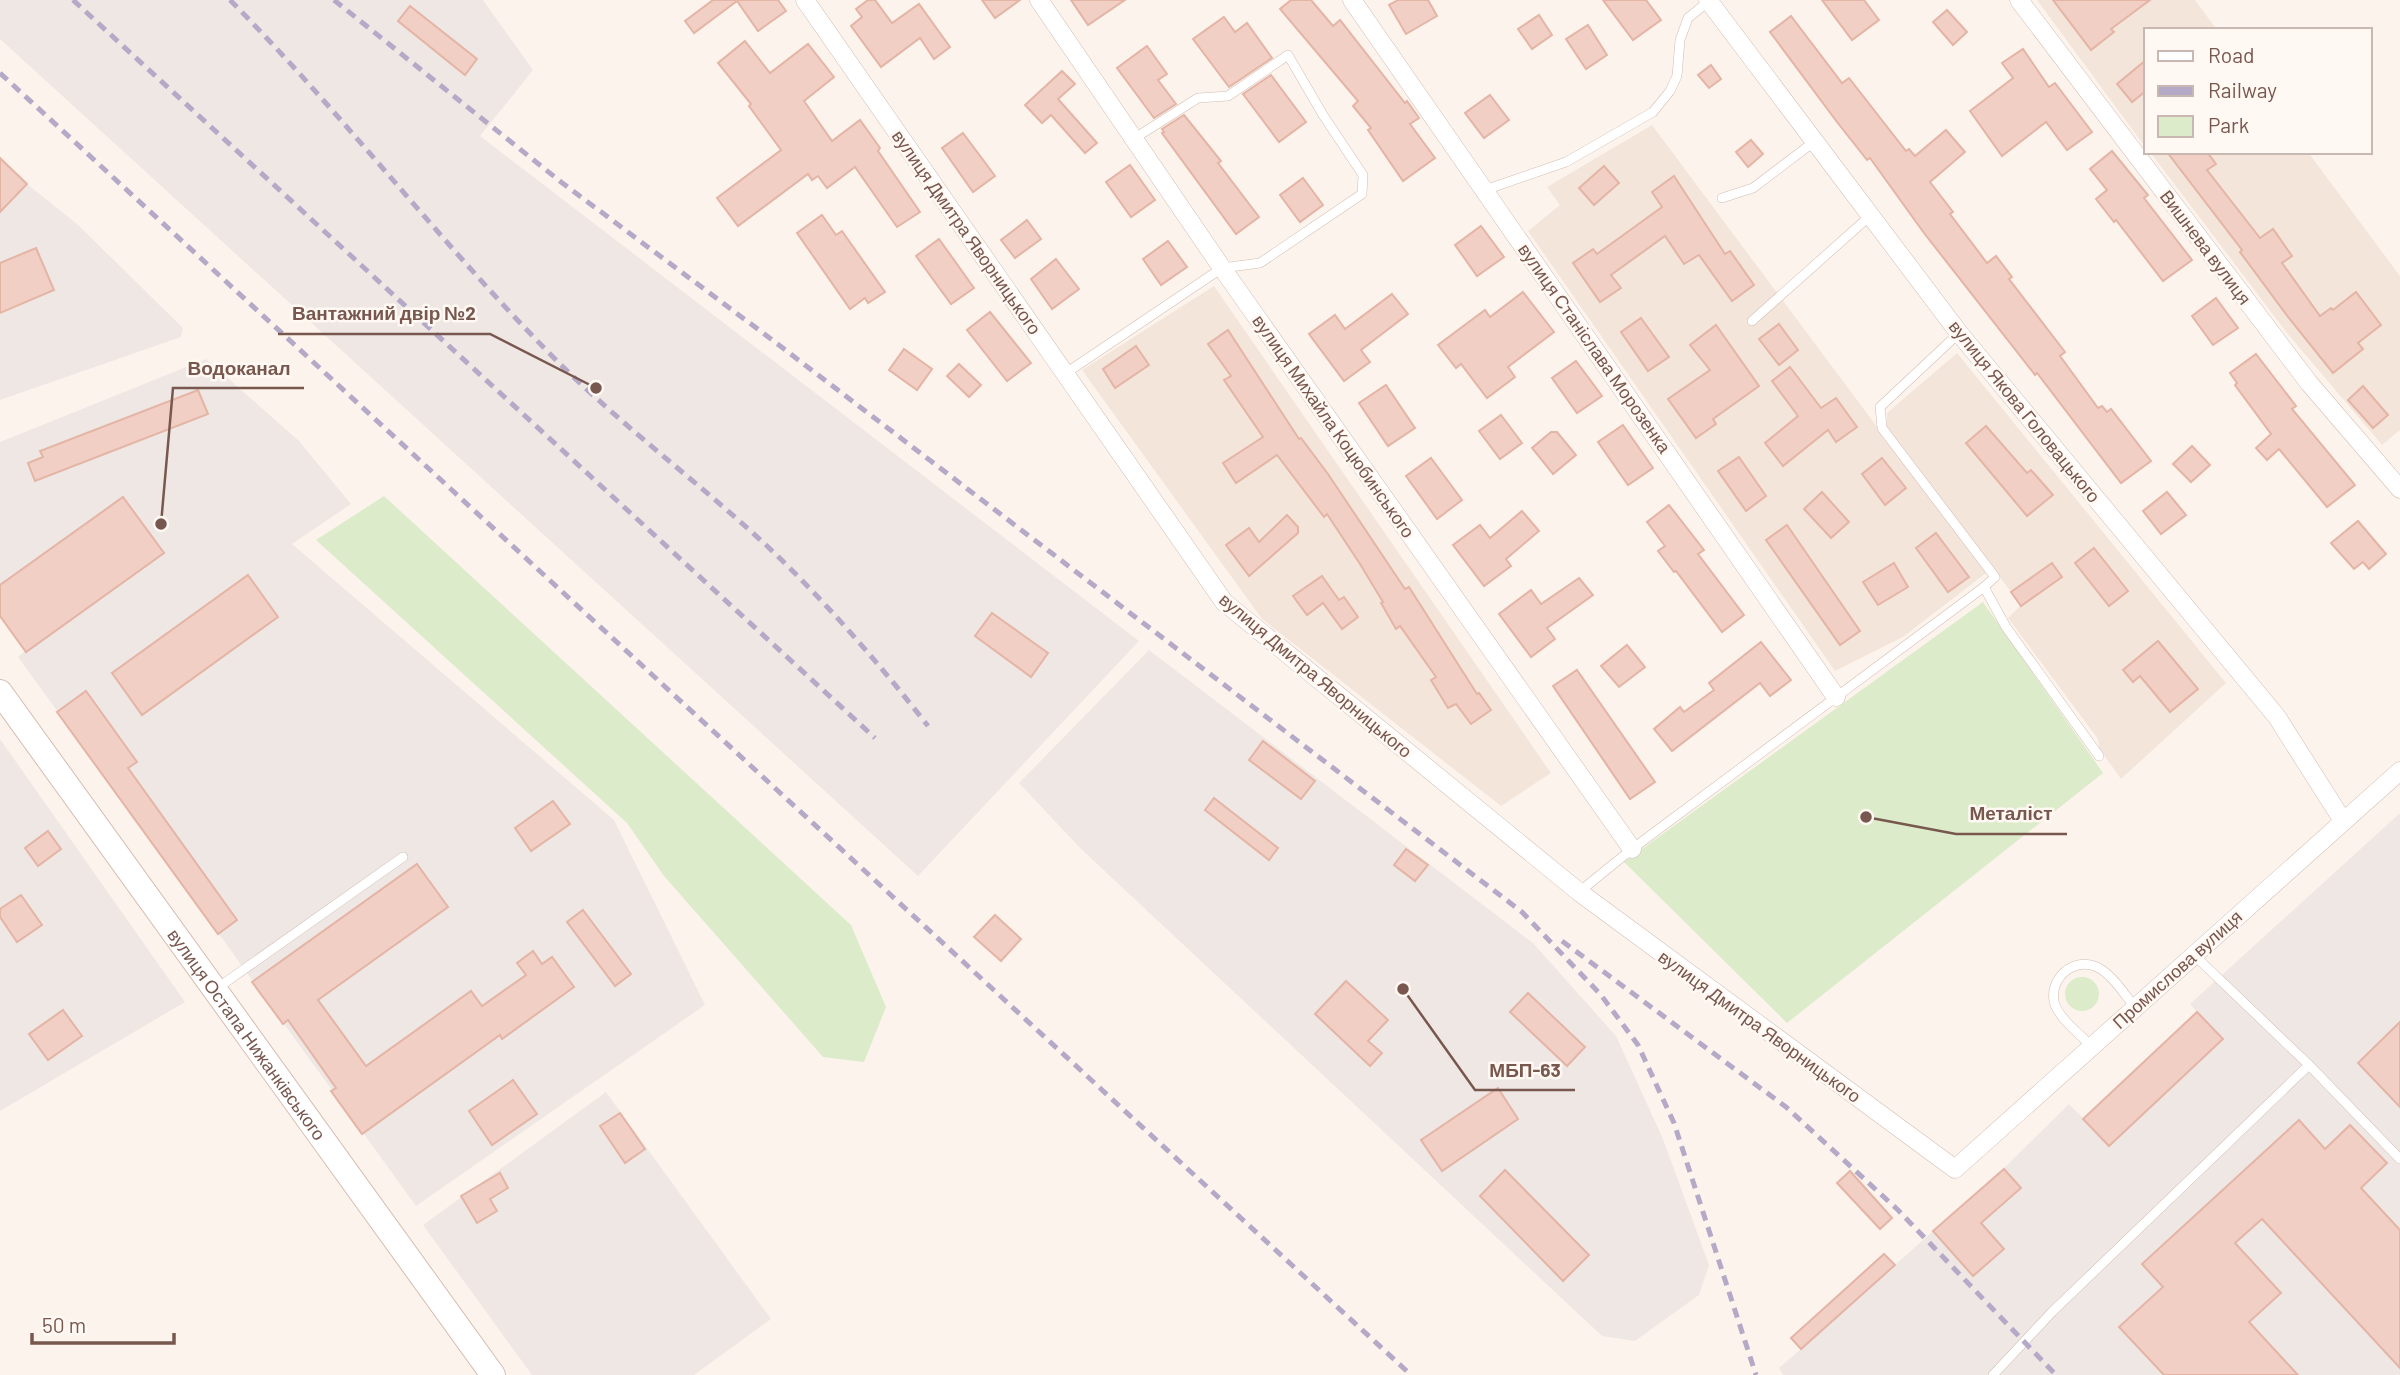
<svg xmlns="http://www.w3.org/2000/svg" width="2400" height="1375" font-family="Barlow,sans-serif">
	<rect width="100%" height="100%" fill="#fcf4ec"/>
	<g fill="#f4e5da">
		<polygon points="2037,0 2195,0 2217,30 2146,30 2146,148"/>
		<polygon points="1652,125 1986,573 1903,637 1835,671 1528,231 1560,205 1547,187"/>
		<polygon points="2150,152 2308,152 2400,276 2400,430 2382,445 2287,333"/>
		<polygon points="1214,286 1551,773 1501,806 1262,619 1082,370"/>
		<polygon points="1957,353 2226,683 2121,779 2099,748 2098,739 2008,618 2021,605 1887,428 1887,413"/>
	</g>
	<g fill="#eee7e4">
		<polygon points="0,0 483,0 533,70 480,136 1139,641 918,876 0,39"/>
		<polygon points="0,158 27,184 77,224 183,328 181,337 0,400"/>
		<polygon points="206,359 299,441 351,504 292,544 614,820 705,1005 416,1206 18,657 25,651 0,616 0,442"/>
		<polygon points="1149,650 1533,943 1616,1036 1663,1139 1709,1265 1699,1295 1635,1341 1602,1336 1080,848 1019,783"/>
		<polygon points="0,739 185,1002 0,1111"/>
		<polygon points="2400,813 2400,1375 1783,1375 1779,1368 1801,1349 1791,1338 1884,1254 1895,1265 2006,1166 2069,1104 2084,1119 2197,1012 2190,1004"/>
		<polygon points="606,1092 771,1319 694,1375 532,1375 423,1225"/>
	</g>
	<g fill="#dcebca">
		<polygon points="384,496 851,925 886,1007 864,1062 823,1057 664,876 627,823 316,540"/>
		<polygon points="1983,602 2103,773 1787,1023 1624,862"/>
		<circle cx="2082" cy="994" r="17"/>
	</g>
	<g fill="#f1cfc4" stroke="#e4b4a5" stroke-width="2">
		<polygon points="713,0 778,0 786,11 758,31 737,1 694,33 685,21"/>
		<polygon points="868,0 875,0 892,23 919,4 950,47 934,59 920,38 881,67 851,26 862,17 856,9"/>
		<polygon points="982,0 1020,0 995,18"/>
		<polygon points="1071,0 1125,0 1088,25"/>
		<polygon points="1291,0 1311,0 1333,26 1340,20 1405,103 1407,101 1419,118 1410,124 1435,158 1403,181 1368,130 1371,128 1353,106 1358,101 1280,9"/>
		<polygon points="1398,0 1428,0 1437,16 1406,34 1389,5"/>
		<polygon points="1603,0 1646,0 1661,20 1633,40"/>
		<polygon points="1822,0 1864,0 1879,20 1852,40"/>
		<polygon points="2053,0 2150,0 2111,29 2114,32 2091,50"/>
		<polygon points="410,6 477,59 465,75 398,21"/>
		<polygon points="1947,10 1967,32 1953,45 1933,22"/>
		<polygon points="1539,15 1552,35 1532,49 1518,29"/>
		<polygon points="1791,16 1842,83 1849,78 1906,151 1909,149 1915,156 1946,130 1965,152 1930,182 1953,212 1950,214 1987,263 1996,256 2012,277 2009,279 2065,352 2060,356 2098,408 2102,406 2107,412 2111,409 2151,461 2121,483 2037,373 2035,375 1924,233 1870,158 1867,160 1837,122 1770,32"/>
		<polygon points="1224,17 1235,32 1247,23 1272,58 1229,87 1193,39"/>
		<polygon points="1588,25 1607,55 1586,69 1566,39"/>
		<polygon points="745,41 770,73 808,44 834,77 804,101 832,141 860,120 880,148 878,151 920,212 897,227 855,167 827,188 818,176 812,180 808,174 738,226 717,198 781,150 749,106 751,104 718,63"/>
		<polygon points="1147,46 1167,74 1158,80 1176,104 1154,118 1117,68"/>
		<polygon points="2023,49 2049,87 2055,83 2092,132 2067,150 2046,122 2002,156 1970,111 2013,78 2002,63"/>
		<polygon points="2146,60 2146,91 2132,102 2117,84"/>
		<polygon points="1711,65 1721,79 1709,88 1698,75"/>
		<polygon points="1062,71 1075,84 1058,99 1097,143 1085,153 1051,115 1042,123 1025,105"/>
		<polygon points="1271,75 1306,122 1279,142 1243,94"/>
		<polygon points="1490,95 1509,120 1484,138 1465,113"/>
		<polygon points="1184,115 1221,161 1218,163 1259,217 1236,234 1162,133 1164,132 1162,129"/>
		<polygon points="963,133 995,176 973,192 942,148"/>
		<polygon points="1751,140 1763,154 1748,167 1736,152"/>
		<polygon points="2112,151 2148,195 2144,198 2192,260 2163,281 2116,220 2114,222 2096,199 2107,190 2090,169"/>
		<polygon points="2167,152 2207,152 2216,164 2207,170 2260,238 2273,229 2292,256 2282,263 2320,316 2331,308 2333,310 2356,292 2381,325 2358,343 2363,349 2333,373 2288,317 2240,252 2242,250"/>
		<polygon points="0,158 27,184 0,212"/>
		<polygon points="1130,165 1155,200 1131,217 1106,182"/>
		<polygon points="1604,166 1619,183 1594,205 1579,188"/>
		<polygon points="1674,176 1725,254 1730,251 1754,285 1732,301 1699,255 1684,264 1665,236 1611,275 1621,288 1600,302 1573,263 1593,249 1597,254 1662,207 1652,192"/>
		<polygon points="1303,178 1323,205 1300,222 1280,195"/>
		<polygon points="822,215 836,235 842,231 885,292 868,303 865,298 850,309 797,233"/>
		<polygon points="1027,220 1041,239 1015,258 1001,240"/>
		<polygon points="1481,226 1504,257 1477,276 1455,245"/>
		<polygon points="939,239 974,288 951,304 916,256"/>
		<polygon points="1168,241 1187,267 1161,285 1143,259"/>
		<polygon points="36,248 54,290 0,313 0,263"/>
		<polygon points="1056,259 1079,289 1052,309 1031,279"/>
		<polygon points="1523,292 1554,332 1508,367 1515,377 1487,398 1461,364 1456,368 1438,345 1485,310 1490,317"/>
		<polygon points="1392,294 1408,314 1361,350 1370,362 1344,381 1309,334 1335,315 1345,329"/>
		<polygon points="2216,298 2238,328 2213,345 2192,316"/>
		<polygon points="990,312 1031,363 1007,381 967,330"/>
		<polygon points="1641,318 1669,357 1648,371 1621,332"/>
		<polygon points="1779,324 1798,350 1779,365 1759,339"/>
		<polygon points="1716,325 1759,386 1713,419 1716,424 1696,438 1668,399 1710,370 1690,345"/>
		<polygon points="1228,330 1299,439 1301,438 1328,474 1405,589 1409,587 1477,694 1479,693 1491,710 1471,724 1456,704 1448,708 1431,680 1436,677 1400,626 1396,629 1381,603 1383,602 1360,564 1327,514 1324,517 1277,455 1236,483 1223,463 1263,437 1224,380 1231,376 1208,344"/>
		<polygon points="1136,346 1149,365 1115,388 1103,369"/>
		<polygon points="904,349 932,369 917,390 889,370"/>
		<polygon points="2256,354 2296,406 2292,409 2355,485 2327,507 2279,449 2267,460 2256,448 2271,434 2235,385 2237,383 2230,373"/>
		<polygon points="1576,361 1602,396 1577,413 1552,378"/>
		<polygon points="959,364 981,385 969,397 947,376"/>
		<polygon points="1790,367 1821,408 1836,398 1857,427 1836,442 1828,430 1783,466 1765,443 1798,416 1772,381"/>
		<polygon points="1386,385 1415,428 1388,446 1359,403"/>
		<polygon points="2363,386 2388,415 2373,428 2348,400"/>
		<polygon points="198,390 208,414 35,481 28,463 43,457 40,451"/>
		<polygon points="1501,415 1522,443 1500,459 1479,431"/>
		<polygon points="1623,425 1653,468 1628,485 1598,442"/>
		<polygon points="1986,426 2027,473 2031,470 2053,495 2027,516 1966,443"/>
		<polygon points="1551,432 1557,432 1576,455 1553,474 1532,448"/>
		<polygon points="2192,446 2210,465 2191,482 2173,464"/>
		<polygon points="1739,457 1766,496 1746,511 1718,471"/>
		<polygon points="1431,458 1462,500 1437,519 1406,476"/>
		<polygon points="1882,458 1906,488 1885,505 1862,474"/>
		<polygon points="1822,492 1849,522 1831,538 1804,509"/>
		<polygon points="2167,492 2186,515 2161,534 2143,511"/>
		<polygon points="123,497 164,553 26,652 0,616 0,585"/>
		<polygon points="1669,505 1704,550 1698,554 1744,615 1722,632 1676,571 1674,572 1658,551 1665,546 1647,522"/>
		<polygon points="1522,511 1539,531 1506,559 1511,566 1484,586 1453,545 1480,525 1490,538"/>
		<polygon points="1287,515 1298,527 1298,533 1249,576 1226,545 1249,528 1259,542"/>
		<polygon points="2358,521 2386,554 2369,569 2363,562 2354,569 2331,543"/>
		<polygon points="1787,525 1860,631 1840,645 1766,540"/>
		<polygon points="1936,533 1969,577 1948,592 1916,548"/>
		<polygon points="2094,548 2128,591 2109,606 2075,563"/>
		<polygon points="1894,563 1908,587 1878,605 1863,582"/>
		<polygon points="2052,563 2062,577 2021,606 2011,592"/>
		<polygon points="248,575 278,617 142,715 112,673"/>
		<polygon points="1322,576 1339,600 1344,597 1358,617 1342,629 1323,603 1307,615 1293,596"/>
		<polygon points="1579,578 1593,595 1547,628 1555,639 1531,657 1499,614 1531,590 1541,604"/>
		<polygon points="992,613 1048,653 1031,677 975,636"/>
		<polygon points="2158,641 2198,689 2170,712 2140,676 2133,682 2123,670"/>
		<polygon points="1761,642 1791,680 1770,696 1760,683 1672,751 1654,729 1680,707 1684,712 1714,690 1709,683"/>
		<polygon points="1627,645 1645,667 1619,687 1601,666"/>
		<polygon points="1577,670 1655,782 1630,799 1553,686"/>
		<polygon points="86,691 137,762 128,768 237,920 218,934 57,712"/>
		<polygon points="1263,741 1315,781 1301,799 1249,760"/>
		<polygon points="1214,798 1278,848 1269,860 1205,810"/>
		<polygon points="553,801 570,824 531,851 515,828"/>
		<polygon points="48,831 61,849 38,866 25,848"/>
		<polygon points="1406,849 1428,865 1415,881 1394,865"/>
		<polygon points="417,864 448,907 318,1000 366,1066 471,991 482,1006 526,975 517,963 533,951 542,964 552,957 574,987 502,1039 500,1035 362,1134 331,1091 336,1088 288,1020 283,1024 252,982"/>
		<polygon points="21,895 42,925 17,942 0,917 0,909"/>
		<polygon points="583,910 631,974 615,986 567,922"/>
		<polygon points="995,915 1021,939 1001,961 974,937"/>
		<polygon points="1346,981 1388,1020 1368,1041 1382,1053 1370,1066 1315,1014"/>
		<polygon points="1528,993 1585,1047 1567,1066 1510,1012"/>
		<polygon points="63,1010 82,1036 48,1060 29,1034"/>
		<polygon points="2197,1012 2223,1039 2109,1146 2083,1119"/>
		<polygon points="2400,1022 2400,1107 2358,1063"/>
		<polygon points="513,1080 537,1114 492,1145 469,1111"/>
		<polygon points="1498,1088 1518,1119 1442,1171 1421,1140"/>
		<polygon points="620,1113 645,1149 625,1163 600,1126"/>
		<polygon points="2299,1120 2325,1149 2350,1125 2387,1163 2361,1188 2400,1230 2400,1368 2262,1219 2235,1243 2281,1293 2249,1322 2298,1375 2164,1375 2119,1327 2163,1287 2142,1264"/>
		<polygon points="2004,1169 2021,1188 1981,1223 2004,1249 1973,1276 1933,1231"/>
		<polygon points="1505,1170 1589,1255 1563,1281 1480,1196"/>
		<polygon points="1850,1171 1892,1218 1880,1229 1837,1183"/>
		<polygon points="500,1173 508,1188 490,1199 497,1211 477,1223 461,1196"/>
		<polygon points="1884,1254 1895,1265 1801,1349 1791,1338"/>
	</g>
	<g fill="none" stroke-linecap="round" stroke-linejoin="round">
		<g stroke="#d2bcb3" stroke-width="10">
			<g id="service">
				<polyline points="1485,190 1566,162 1653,112 1670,91 1677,76 1680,40 1688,18 1709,1"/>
				<polyline points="1722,198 1753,188 1815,141"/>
				<polyline points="1752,321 1871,215"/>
				<polyline points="1959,333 1880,407 1882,428 1995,577 1984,587"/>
				<polyline points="1066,373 1222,268 1260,263 1362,194 1363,175 1323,115 1288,55 1228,96 1198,98 1135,138"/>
				<polyline points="1579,892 1632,849 1984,587 2006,627 2099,756"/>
				<polyline points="2193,954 2309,1065 2400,1159"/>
				<polyline points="216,989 403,857"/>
				<path d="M2091 1046C2080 1034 2061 1020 2055 1005 2047 980 2073 956 2097 967 2112 974 2124 994 2135 1007"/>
				<polyline points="1993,1375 2052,1312 2309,1065"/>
			</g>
		</g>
		<g stroke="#d2bcb3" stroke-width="19">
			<g id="minor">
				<polyline points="805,0 1224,602 1579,892 1955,1169 2400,771"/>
				<polyline points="1039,0 1222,268 1632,849"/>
				<polyline points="1352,0 1836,697"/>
				<polyline points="1708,0 1959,333 2277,717 2343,821"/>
				<polyline points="2019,0 2309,383 2400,489"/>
			</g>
		</g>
		<g stroke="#d5bcb1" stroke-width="26">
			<g id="secondary">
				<path id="s1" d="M0 692 493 1375"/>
			</g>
		</g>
		<use href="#service" stroke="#fff" stroke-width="9"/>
		<use href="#minor" stroke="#fff" stroke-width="18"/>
		<use href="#secondary" stroke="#fff" stroke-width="24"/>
		<g stroke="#b5a9c8" stroke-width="5" stroke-dasharray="10 7" stroke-linecap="butt">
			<polyline points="73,0 875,738"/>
			<path d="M230 0C345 116 444 248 560 364 625 428 699 483 766 545 825 601 878 662 928 726"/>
			<polyline points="334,0 561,182 767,336 1522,912 1601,995 1638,1045 1674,1123 1756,1375"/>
			<polyline points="0,73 1411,1375"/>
			<polyline points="1562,941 1786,1107 1898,1210 2056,1375"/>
		</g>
	</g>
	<g text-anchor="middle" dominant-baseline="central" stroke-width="5" stroke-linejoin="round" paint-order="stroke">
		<g font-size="18" fill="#78574e" stroke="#fff8f3">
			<text transform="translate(967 232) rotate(55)">вулиця Дмитра Яворницького</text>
			<text transform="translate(2206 247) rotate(53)">Вишнева вулиця</text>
			<text transform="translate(1595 348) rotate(55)">вулиця Станіслава Морозенка</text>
			<text transform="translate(2025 411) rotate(51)">вулиця Якова Головацького</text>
			<text transform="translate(1334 426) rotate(55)">вулиця Михайла Коцюбинського</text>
			<text transform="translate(1316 675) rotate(40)">вулиця Дмитра Яворницького</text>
			<text transform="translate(2177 969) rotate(-42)">Промислова вулиця</text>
			<text transform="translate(1760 1026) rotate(36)">вулиця Дмитра Яворницького</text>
			<text stroke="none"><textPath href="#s1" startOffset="422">вулиця Остапа Нижанківського</textPath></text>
		</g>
	</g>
	<path fill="none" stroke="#78574e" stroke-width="2.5" d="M596 388L490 334H278M161 524L173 388H304M1866 817L1956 834H2067M1403 989L1475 1090H1575"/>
	<g fill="#78574e" stroke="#fff8f3" stroke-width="2.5">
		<circle cx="596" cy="388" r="7"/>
		<circle cx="161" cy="524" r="7"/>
		<circle cx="1866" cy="817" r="7"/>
		<circle cx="1403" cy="989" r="7"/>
	</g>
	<g font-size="19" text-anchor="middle" font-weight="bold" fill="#78574e" stroke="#fff8f3" stroke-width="5" stroke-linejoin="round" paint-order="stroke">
		<text x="384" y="320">Вантажний двір №2</text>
		<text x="239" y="375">Водоканал</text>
		<text x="2011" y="820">Металіст</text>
		<text x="1525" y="1077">МБП-63</text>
	</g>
	<rect x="2144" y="28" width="228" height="126" fill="#fff8f3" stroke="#c9b8b1" stroke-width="2"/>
	<rect x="2158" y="51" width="35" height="10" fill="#ffffff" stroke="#c9b8b1" stroke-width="2"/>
	<text x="2208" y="63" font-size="21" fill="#78574e">Road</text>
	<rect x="2158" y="86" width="35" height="10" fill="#b5a9c8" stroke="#c9b8b1" stroke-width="2"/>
	<text x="2208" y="98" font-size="21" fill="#78574e">Railway</text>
	<rect x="2158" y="116" width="35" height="21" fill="#dcebca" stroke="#c9b8b1" stroke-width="2"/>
	<text x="2208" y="133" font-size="21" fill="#78574e">Park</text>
	<path d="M32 1333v10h142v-10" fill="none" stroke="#78574e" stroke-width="3.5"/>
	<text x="42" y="1333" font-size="21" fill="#78574e" stroke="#fff8f3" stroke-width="5" paint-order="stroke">50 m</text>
</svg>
